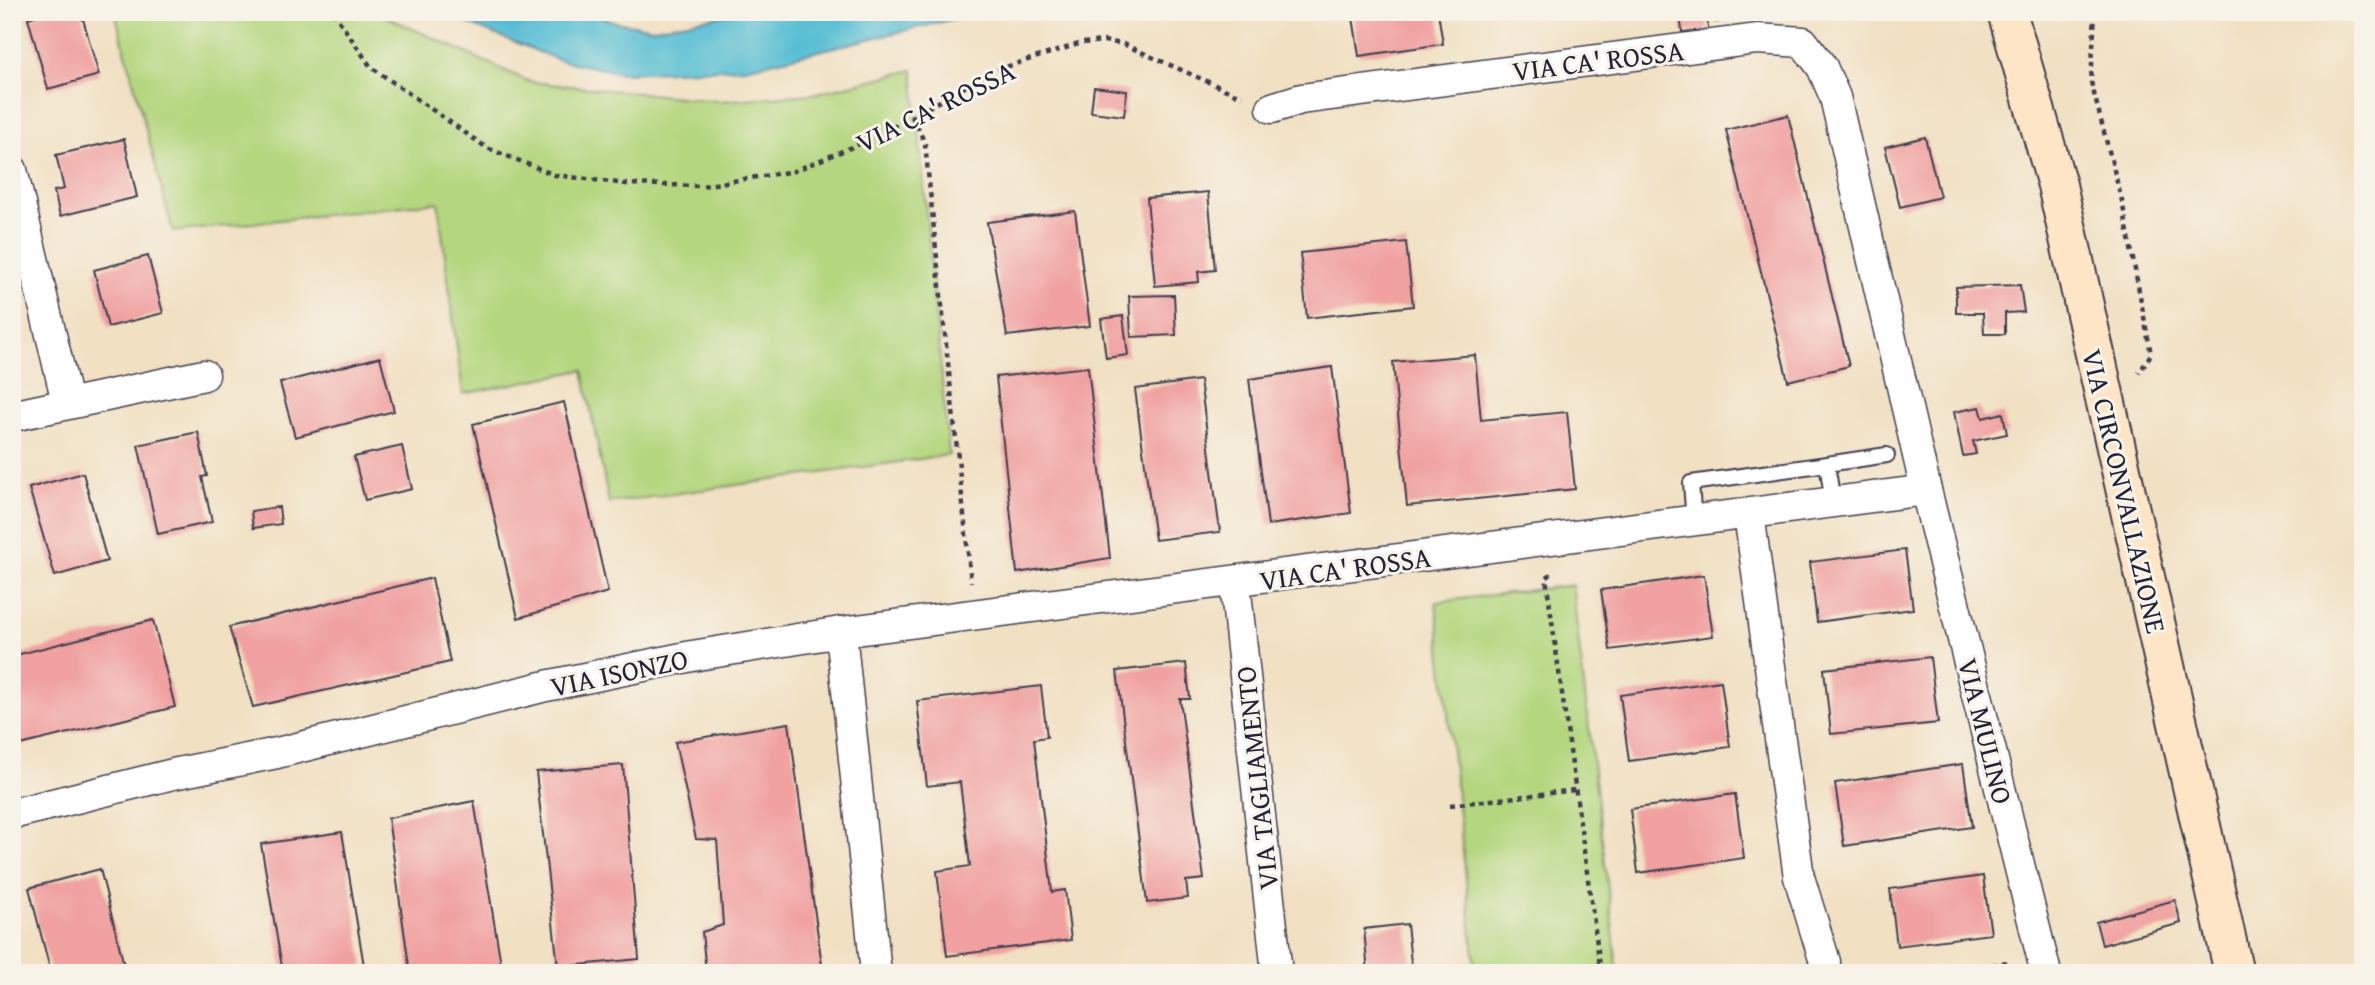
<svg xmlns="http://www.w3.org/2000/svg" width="2375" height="985" font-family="'Gentium Book Plus',serif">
	<rect width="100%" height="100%" fill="#f7f3e8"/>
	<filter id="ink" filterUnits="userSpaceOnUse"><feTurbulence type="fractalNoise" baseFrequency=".0143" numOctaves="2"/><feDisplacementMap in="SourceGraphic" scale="14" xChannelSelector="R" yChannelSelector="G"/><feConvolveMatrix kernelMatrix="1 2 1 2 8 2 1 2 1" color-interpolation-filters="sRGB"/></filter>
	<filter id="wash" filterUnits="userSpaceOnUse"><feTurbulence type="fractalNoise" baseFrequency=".00686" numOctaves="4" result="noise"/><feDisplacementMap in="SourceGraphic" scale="28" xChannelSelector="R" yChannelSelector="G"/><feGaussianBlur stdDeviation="1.57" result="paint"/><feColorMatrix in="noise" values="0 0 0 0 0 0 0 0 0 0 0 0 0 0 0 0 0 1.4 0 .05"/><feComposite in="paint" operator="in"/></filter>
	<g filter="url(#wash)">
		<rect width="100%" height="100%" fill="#f1e0c2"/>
		<g fill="#b4d67e" stroke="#6b7c5c" stroke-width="2">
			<polygon points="115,12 376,12 530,82 719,101 813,94 913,70 949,455 609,503 583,370 463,394 438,202 173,232"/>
			<polygon points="1572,585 1618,973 1476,973 1436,602"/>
		</g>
		<polygon fill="#56bed3" stroke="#3c7087" stroke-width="2" points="439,12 589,12 615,22 654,28 742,12 984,12 746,68 622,73 559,60"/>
		<g id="blocks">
			<g fill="#f0a1a0">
				<polygon points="48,12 81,12 99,75 48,89 28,18"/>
				<polygon points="1386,12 1438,12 1443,44 1359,56 1353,17"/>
				<polygon points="1680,12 1707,12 1708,30 1682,32"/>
				<polygon points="1714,12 1762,12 1762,14 1716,22"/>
				<polygon points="1094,87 1127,91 1124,116 1091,112"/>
				<polygon points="1788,115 1849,366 1788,381 1726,130"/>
				<polygon points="1925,137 1940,197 1900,207 1885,147"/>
				<polygon points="124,139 137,197 60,216 54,191 64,189 56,155"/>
				<polygon points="1208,192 1215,270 1198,272 1199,282 1155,286 1147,198"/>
				<polygon points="1075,211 1090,326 1007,336 987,222"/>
				<polygon points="1406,242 1413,306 1307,318 1300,253"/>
				<polygon points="148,256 163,313 108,327 94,270"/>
				<polygon points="2020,285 2024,312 2005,313 2005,334 1984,334 1983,313 1956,313 1956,287"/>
				<polygon points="1174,295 1176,335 1131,337 1129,296"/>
				<polygon points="1123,316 1128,355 1106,358 1101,319"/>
				<polygon points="1475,355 1481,420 1567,412 1575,489 1407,506 1393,362"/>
				<polygon points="380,357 394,411 295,437 280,383"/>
				<polygon points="1088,367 1110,558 1017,573 996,377"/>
				<polygon points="1332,367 1351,513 1268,525 1249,379"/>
				<polygon points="1200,380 1220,532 1155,540 1135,389"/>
				<polygon points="564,402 608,592 518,618 473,424"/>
				<polygon points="1980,407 1983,418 2003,413 2007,434 1973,441 1976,454 1963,456 1954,412"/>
				<polygon points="198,432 207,476 202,477 212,522 158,534 138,445"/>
				<polygon points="402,446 412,489 365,500 354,457"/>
				<polygon points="83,473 107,561 55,576 29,488"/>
				<polygon points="279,507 281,524 253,528 251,511"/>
				<polygon points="1905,550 1913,609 1817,622 1810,562"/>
				<polygon points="1704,575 1713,636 1610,650 1601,590"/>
				<polygon points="432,578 450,662 253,707 229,627"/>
				<polygon points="153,620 175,707 12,747 12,656"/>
				<polygon points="1930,657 1938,723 1831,734 1824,669"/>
				<polygon points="1186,663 1190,699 1180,699 1204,879 1186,881 1188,898 1147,903 1117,671"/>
				<polygon points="1721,681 1730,747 1629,761 1620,695"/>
				<polygon points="1041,686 1047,737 1034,739 1052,892 1065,890 1071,940 947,956 937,871 970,866 960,782 927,786 917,701"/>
				<polygon points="789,723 823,973 706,973 702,932 723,925 717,840 696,839 675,742"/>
				<polygon points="1963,764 1972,827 1844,846 1835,783"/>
				<polygon points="623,765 639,959 558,967 536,772"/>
				<polygon points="1735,794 1744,858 1638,873 1630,809"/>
				<polygon points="474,801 502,970 410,973 388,818"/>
				<polygon points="342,832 364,966 314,973 283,973 261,844"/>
				<polygon points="100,869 126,973 51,973 29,888"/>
				<polygon points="1983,876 1991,934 1897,946 1890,889"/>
				<polygon points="2175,900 2181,923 2102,945 2096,922"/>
				<polygon points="1407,924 1412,973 1368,973 1364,929"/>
			</g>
		</g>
	</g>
	<g filter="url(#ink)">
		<use href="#blocks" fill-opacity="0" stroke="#413e4f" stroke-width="2"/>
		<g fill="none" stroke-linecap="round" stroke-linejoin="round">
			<g stroke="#413e4f" stroke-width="18">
				<g id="service">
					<polyline points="1827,464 1887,455"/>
					<polyline points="1694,522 1691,483 1827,464 1833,502"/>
				</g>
			</g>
			<g stroke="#413e4f" stroke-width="33">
				<g id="minor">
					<polyline points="1272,108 1301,99 1757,39 1803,42 1822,67 1835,97 1926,490 2046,973"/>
					<polyline points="12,170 67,402"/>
					<polyline points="12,416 204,375"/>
					<polyline points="1749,514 1799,877 1825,962"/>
					<polyline points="1235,583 1277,973"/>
					<polyline points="841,632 876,973"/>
					<polyline points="12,814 173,774 277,753 546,686 692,656 841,632 1926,490"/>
				</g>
			</g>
			<g stroke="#413e4f" stroke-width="42">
				<polyline id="secondary" points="2007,12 2057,185 2234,973"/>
			</g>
			<g stroke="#413e4f" stroke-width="4.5" stroke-dasharray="5 5" stroke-linecap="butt">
				<polyline points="333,12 371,67 487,148 555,175 626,184 702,186 794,171 874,138 993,71 1082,43 1104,41 1123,44 1242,97"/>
				<polyline points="2095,12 2091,82 2122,201 2151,354 2139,373"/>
				<polyline points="913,116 925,144 971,582"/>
				<polyline points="1551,574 1546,578 1601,973"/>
				<polyline points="1450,805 1575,790"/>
				<polyline points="1953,973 2011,961"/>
			</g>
			<use href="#service" stroke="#fff" stroke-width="14"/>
			<use href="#minor" stroke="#fff" stroke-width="30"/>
			<use href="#secondary" stroke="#fde5c5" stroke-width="38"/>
		</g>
	</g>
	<g text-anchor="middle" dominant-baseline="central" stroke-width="6" stroke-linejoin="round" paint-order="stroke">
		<g font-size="28" fill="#22223b" stroke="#f7f3e8">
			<text transform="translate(1598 60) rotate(-7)">VIA CA' ROSSA</text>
			<text transform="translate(935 106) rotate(-26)">VIA CA' ROSSA</text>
			<text transform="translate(2125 491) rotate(77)">VIA CIRCONVALLAZIONE</text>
			<text transform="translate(1345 568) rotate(-8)">VIA CA' ROSSA</text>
			<text transform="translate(619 672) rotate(-12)">VIA ISONZO</text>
			<text transform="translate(1986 731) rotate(76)">VIA MULINO</text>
			<text transform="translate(1256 778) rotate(-96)">VIA TAGLIAMENTO</text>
		</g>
	</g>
	<rect width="2375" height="985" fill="none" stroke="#f7f3e8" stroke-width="42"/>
</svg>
